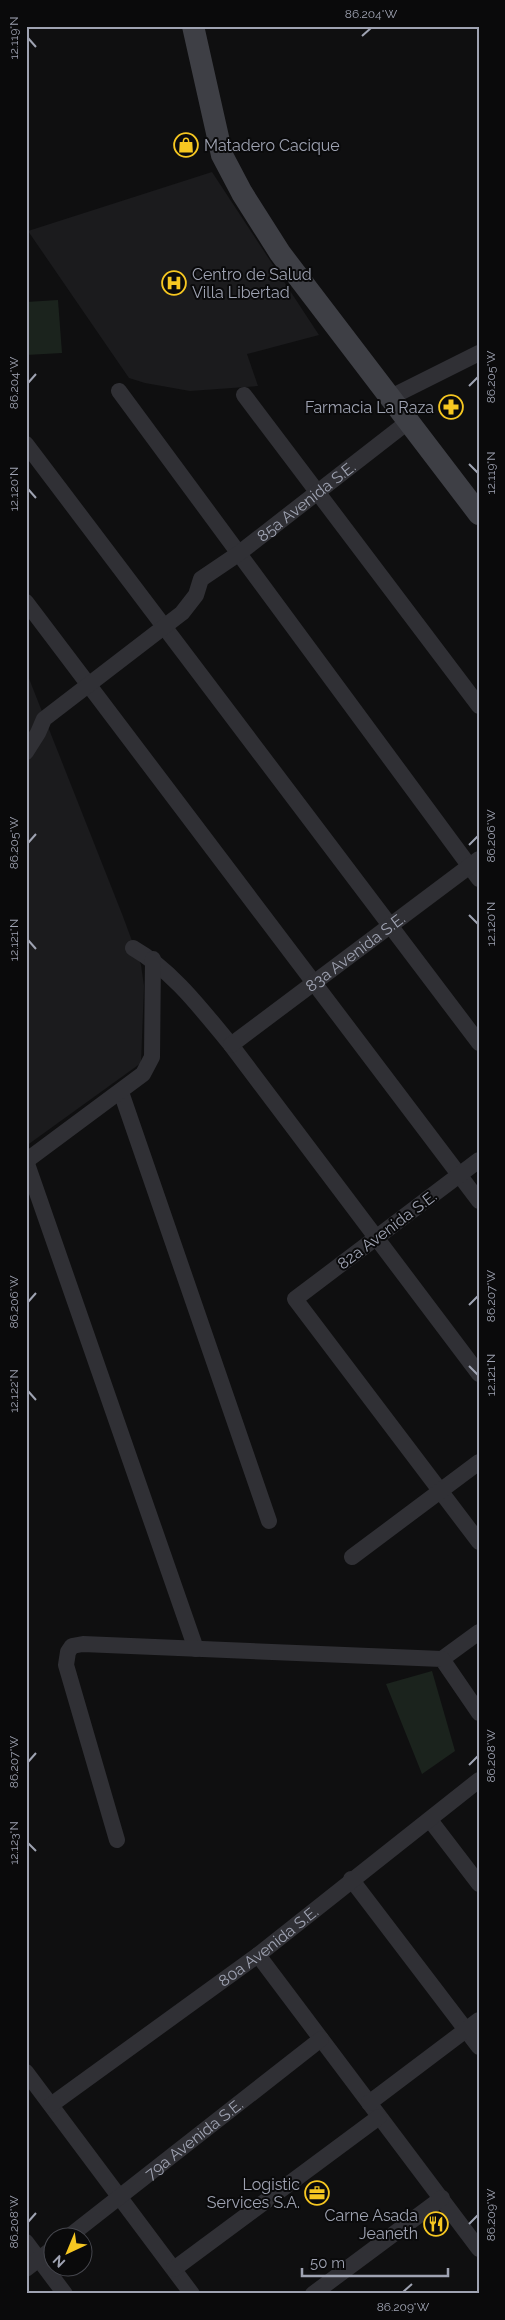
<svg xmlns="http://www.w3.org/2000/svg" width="505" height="2320" font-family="Raleway,sans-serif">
	<rect width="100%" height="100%" fill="#0f0f10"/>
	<g fill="#1b1b1d">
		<polygon points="212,172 319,335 247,354 258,386 190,391 145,383 129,378 28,231"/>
		<polygon points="26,671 122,914 141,965 144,986 141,1063 26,1146"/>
	</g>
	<g fill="#1b231d">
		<polygon points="58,300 62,353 26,355 26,302"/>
		<polygon points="432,1671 455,1751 422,1774 386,1684"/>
	</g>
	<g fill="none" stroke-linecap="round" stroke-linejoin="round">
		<g stroke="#303035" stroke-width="16">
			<polyline points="119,391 479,879"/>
			<polyline points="244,395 479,706"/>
			<polyline points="391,397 479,353"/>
			<polyline points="26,444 479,1043"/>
			<polyline points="26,602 479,1201"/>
			<path id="s1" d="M26 752 38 733 44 719 182 613 196 595 201 579 238 554 409 421"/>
			<path d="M133 948C173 971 202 1010 231 1045L479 1374"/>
			<path id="s2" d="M231 1045 479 859"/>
			<polyline points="121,1092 269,1521"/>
			<polyline points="479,1160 295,1299 479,1542"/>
			<polyline points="26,1161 196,1649"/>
			<polyline points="26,1161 143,1074 152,1057 153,959"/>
			<polyline points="352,1557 479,1462"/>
			<polyline points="442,1659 479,1632"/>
			<polyline points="430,1820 479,1884"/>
			<polyline points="117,1840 66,1665 68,1652 72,1646 83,1644 442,1659 479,1713"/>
			<polyline points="351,1879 479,2047"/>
			<polyline points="258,1955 479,2249"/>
			<polyline points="26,2072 192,2294"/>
			<polyline points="369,2103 479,2020"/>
			<path id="s3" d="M51 2105 258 1955 479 1780"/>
			<path id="s4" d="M67 2238 321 2039"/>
			<polyline points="26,2242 65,2294"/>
			<polyline points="26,2269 52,2249"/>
			<polyline points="174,2269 379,2117"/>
			<polyline points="313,2294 442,2198"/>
		</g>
		<polyline stroke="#3e3f45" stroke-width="22" points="193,26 222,155 242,193 280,253 479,514"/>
	</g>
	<path fill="none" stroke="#9fa3b2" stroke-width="2" d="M362 36 371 28M28 38 36 47M28 383 36 374M469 386 478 377M469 464 478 473M28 489 36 498M28 843 36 834M469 845 478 836M469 915 478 924M28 940 36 949M28 1302 36 1293M469 1305 478 1296M469 1366 478 1375M28 1391 36 1400M28 1762 36 1753M469 1765 478 1756M28 1843 36 1851M28 2222 36 2213M469 2224 478 2215M403 2292 412 2284"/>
	<defs>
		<g id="shop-ring" transform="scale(1.25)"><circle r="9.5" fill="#0a0a0b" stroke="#f6c721" stroke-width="1.5"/><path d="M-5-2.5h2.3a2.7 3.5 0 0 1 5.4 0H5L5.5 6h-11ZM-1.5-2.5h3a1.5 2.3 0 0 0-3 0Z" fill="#f6c721"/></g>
		<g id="hospital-ring" transform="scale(1.25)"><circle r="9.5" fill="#0a0a0b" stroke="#f6c721" stroke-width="1.5"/><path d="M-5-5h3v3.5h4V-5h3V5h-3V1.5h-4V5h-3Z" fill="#f6c721"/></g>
		<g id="pharmacy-ring" transform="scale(1.25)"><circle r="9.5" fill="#0a0a0b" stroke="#f6c721" stroke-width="1.5"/><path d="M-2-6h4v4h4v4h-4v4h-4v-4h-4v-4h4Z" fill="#f6c721"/></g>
		<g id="office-ring" transform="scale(1.25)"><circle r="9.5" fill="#0a0a0b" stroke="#f6c721" stroke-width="1.5"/><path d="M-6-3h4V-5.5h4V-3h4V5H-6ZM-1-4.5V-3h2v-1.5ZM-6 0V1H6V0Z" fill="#f6c721"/></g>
		<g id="restaurant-ring" transform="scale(1.25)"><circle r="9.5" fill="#0a0a0b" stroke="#f6c721" stroke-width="1.5"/><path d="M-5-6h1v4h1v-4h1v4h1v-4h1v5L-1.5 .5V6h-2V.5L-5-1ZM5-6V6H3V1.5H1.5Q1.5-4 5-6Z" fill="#f6c721"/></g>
	</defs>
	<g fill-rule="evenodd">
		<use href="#shop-ring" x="186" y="145"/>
		<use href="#hospital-ring" x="174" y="283"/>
		<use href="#pharmacy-ring" x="451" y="407"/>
		<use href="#office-ring" x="317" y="2193"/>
		<use href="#restaurant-ring" x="436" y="2224"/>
	</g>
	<g text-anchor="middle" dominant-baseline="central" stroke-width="4" stroke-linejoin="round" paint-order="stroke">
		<g font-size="16" fill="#9fa3b2" stroke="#0a0a0b" text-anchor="end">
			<text x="204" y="145" text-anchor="start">Matadero Cacique</text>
			<text x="192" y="274" text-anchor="start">Centro de Salud<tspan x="192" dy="18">Villa Libertad</tspan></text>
			<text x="434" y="407">Farmacia La Raza</text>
			<text x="300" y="2184">Logistic<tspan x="300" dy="18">Services S.A.</tspan></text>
			<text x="418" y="2215">Carne Asada<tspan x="418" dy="18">Jeaneth</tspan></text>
		</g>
		<g font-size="16" fill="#9fa3b2" stroke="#0a0a0b">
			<text stroke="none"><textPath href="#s1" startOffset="382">85a Avenida S.E.</textPath></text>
			<text stroke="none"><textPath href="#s2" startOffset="155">83a Avenida S.E.</textPath></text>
			<text transform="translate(387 1230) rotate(-37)">82a Avenida S.E.</text>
			<text stroke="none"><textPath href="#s3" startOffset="269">80a Avenida S.E.</textPath></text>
			<text stroke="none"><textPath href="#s4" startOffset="161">79a Avenida S.E.</textPath></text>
		</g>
	</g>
	<rect width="505" height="2320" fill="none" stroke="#0a0a0b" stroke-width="55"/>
	<g transform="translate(68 2252) rotate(224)"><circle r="24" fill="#0a0a0b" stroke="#46474e"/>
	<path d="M0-4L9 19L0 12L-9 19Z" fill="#f6c721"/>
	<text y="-8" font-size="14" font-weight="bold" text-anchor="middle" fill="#9fa3b2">N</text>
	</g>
	<path d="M302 2268v8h146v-8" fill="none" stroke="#9fa3b2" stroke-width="2.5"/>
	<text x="310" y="2268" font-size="15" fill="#9fa3b2" stroke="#0a0a0b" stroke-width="4" paint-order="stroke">50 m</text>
	<rect x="28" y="28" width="450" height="2264" fill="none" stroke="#9fa3b2" stroke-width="2"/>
	<g font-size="12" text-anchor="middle" fill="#9fa3b2">
		<text x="371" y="18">86.204°W</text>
		<text transform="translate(14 38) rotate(-90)" y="4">12.119°N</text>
		<text transform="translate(491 377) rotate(-90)" y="4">86.205°W</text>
		<text transform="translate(14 383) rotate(-90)" y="4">86.204°W</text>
		<text transform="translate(491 473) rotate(-90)" y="4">12.119°N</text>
		<text transform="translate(14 489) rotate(-90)" y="4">12.120°N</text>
		<text transform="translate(491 836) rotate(-90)" y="4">86.206°W</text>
		<text transform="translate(14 843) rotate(-90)" y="4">86.205°W</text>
		<text transform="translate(491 924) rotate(-90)" y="4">12.120°N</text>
		<text transform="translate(14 940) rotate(-90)" y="4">12.121°N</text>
		<text transform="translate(491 1296) rotate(-90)" y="4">86.207°W</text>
		<text transform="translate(14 1302) rotate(-90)" y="4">86.206°W</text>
		<text transform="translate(491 1375) rotate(-90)" y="4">12.121°N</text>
		<text transform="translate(14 1391) rotate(-90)" y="4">12.122°N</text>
		<text transform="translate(491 1756) rotate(-90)" y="4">86.208°W</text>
		<text transform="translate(14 1762) rotate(-90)" y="4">86.207°W</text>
		<text transform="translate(14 1843) rotate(-90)" y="4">12.123°N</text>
		<text transform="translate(491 2215) rotate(-90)" y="4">86.209°W</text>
		<text transform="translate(14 2222) rotate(-90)" y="4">86.208°W</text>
		<text x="403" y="2311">86.209°W</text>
	</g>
</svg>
